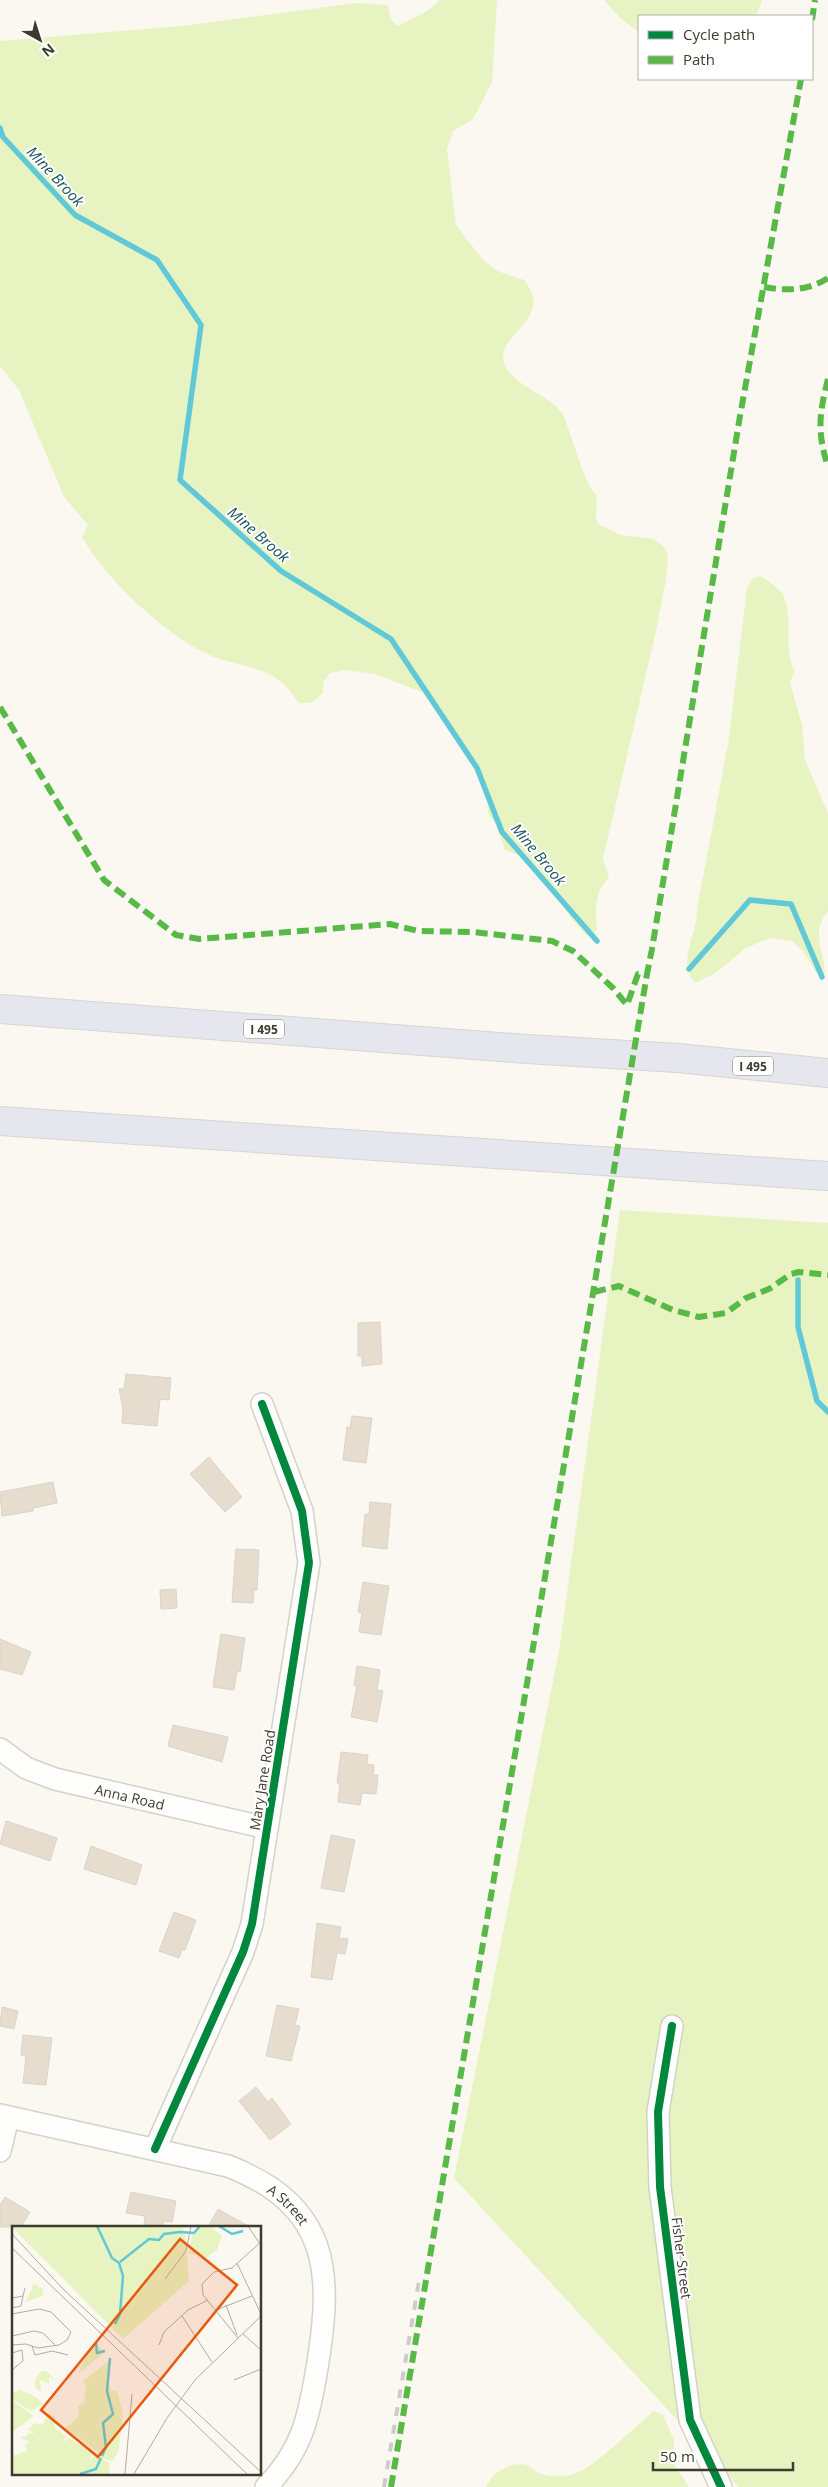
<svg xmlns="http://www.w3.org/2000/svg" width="828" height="2487" font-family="'Open Sans',sans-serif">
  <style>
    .green { fill: #e7f4c1 }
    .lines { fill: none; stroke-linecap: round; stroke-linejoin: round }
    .stream { stroke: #61c8d7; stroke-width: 5.5 }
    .building { fill: #e7ddce; stroke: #d9d4cb }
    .minor-casing { stroke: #d4d2c8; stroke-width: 24 }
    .motorway-casing { stroke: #d7d5d0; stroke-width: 30 }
    .minor { stroke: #fefefd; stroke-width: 21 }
    .motorway { stroke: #e6e6ef; stroke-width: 28 }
    .rail { stroke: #cdccc9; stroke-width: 4; stroke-dasharray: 9 9; stroke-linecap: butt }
    .quiet { stroke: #58b947; stroke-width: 6; stroke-dasharray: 12 6; stroke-linecap: butt }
    .cycleway-casing { stroke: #fff; stroke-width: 11 }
    .cycleway { stroke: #00873e; stroke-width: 8 }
    .labels { text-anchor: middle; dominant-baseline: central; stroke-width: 4; stroke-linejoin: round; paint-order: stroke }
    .shield { fill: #fff; stroke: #78756c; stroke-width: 1 }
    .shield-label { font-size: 12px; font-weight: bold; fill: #3e3a2d }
    .street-label { font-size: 14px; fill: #3e3a2d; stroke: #fff }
    .water-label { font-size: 15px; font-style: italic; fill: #1b535d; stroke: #fff }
    .inset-river { fill: none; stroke: #61c8d7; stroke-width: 2.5 }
    .inset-road { fill: none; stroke: #afaca3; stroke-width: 1 }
    .view { fill: #e8590c; fill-opacity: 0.15; stroke: #e8590c; stroke-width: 2.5 }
    .inset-edge { fill: none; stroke: #3e3a2d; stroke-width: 2.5 }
  </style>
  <rect width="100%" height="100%" fill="#faf8f1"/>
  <path class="green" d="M440 0H497L492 82 473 119 453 131 447 149 456 225 483 260 497 271 524 280C554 317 504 331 503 356 502 382 550 395 562 413 566 418 567 426 569 431 578 454 582 478 597 497L596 518 598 524 620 535 654 539 663 546 668 555 666 580 656 631 603 859 609 877C594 894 595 908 597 929L594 934 586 935 571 918 533 864 526 858 505 850 496 824 488 813 486 785 454 731 422 692 375 674 345 670 330 673 323 682V693L311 703H299C292 694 286 684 276 678 255 665 229 664 207 654 164 634 105 578 82 537L88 525 64 497 19 390 0 366V41L182 26 357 3 388 5 391 19 397 26 427 11Z
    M604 0H762L756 16H639V32L620 18Z
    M761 576C769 582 780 588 784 597 794 621 782 648 795 671L790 682 802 725 805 760 828 813V911C808 936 828 954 824 977L815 971 803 951 792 941 770 938 746 948 714 974 695 983C676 960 698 935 697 909L728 744 747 588 753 578Z
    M620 1210 828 1223V2487H739L454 2178 559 1651Z
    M654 2411 663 2415 674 2440V2464L689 2487H486C492 2473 509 2461 526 2465 531 2467 535 2471 539 2473 549 2477 563 2477 573 2474 591 2471 638 2424 654 2411Z"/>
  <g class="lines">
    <path class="stream" d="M0 128 3 137 75 215 157 260 201 325 180 480 281 571 391 639 477 768 502 832 597 941
      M689 969 750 900 791 904 822 977
      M798 1280V1327L817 1401 828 1412"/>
  </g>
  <path class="building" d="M380 1322 382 1364 362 1366V1356H358V1323Z
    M126 1374 171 1378 169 1400 160 1399 157 1426 122 1423 123 1409 119 1389H124Z
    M352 1416 372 1418 366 1463 343 1460 347 1427 350 1428Z
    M209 1457 242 1497 225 1512 190 1474Z
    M53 1482 57 1503 33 1508V1511L2 1516 0 1492Z
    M370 1502 391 1504 387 1549 362 1546 365 1514H369Z
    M236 1549 259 1550 257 1590H254L253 1603 232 1602Z
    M363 1582 389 1586 381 1635 359 1632 362 1613 358 1612Z
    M176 1589 177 1608 161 1609 160 1590Z
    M221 1634 245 1638 240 1672 237 1671 234 1690 213 1687Z
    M0 1639 31 1652 22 1675 0 1669Z
    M357 1666 380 1670 377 1690 383 1691 377 1722 351 1717 357 1686H354Z
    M173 1725 228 1737 222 1762 168 1746Z
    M341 1752 368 1755 367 1764 374 1765 373 1775H378L376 1794 362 1793 360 1805 338 1802 340 1783H337Z
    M6 1821 57 1838 50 1861 0 1844Z
    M331 1835 355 1840 344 1892 321 1888Z
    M91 1846 142 1865 136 1885 84 1869Z
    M174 1912 196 1920 185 1950H182L179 1958 159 1951Z
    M317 1923 341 1927 339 1938 348 1939 345 1954 337 1953 332 1980 311 1977Z
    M277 2005 299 2009 295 2025 300 2026 291 2061 266 2056Z
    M2 2007 18 2011 14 2029 0 2026Z
    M23 2035 52 2038 46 2085 23 2083 26 2056 21 2055Z
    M256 2087 268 2102 272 2098 291 2124 270 2140 239 2101Z
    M131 2192 176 2201 172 2222 164 2221 162 2227 144 2224 145 2216 126 2213Z
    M5 2197 30 2212 21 2227H0V2205Z
    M218 2209 250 2227H208Z"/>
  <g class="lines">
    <g class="minor-casing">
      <g id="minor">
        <path id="s1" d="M0 1749 26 1768 55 1779 267 1828"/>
        <path d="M672 2026 658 2112 660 2187 690 2420 721 2487"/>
        <path id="s2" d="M0 2115 228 2166C330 2206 333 2272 317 2368 309 2417 302 2451 266 2487"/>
        <path d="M155 2149 243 1952 252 1924 309 1563 302 1511 262 1404"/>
        <path d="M0 2151 8 2118"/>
      </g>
    </g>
    <g class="motorway-casing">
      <path id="motorway" d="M0 1009 527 1049 678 1058 828 1073
        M0 1121 828 1176"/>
    </g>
    <use href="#minor" class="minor"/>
    <use href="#motorway" class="motorway"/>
    <path class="rail" d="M384 2487 419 2281"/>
    <path class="quiet" d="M812 20 815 0
      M764 287C786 291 808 291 828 278
      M828 379C819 414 817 432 828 467
      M0 707 104 880 176 935 199 939 390 924 418 931 473 932 552 941 573 951 613 988 627 1005 638 974H647L652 949 740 416 801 79
      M594 1292 619 1286 673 1310 699 1317 726 1313 746 1298 769 1289 791 1274 799 1272 828 1275
      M391 2487 647 974"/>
    <g class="cycleway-casing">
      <path id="cycleway" d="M672 2026 658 2112 660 2187 690 2420 721 2487
        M155 2149 243 1952 252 1924 309 1563 302 1511 262 1404"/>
    </g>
    <use href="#cycleway" class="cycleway"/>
  </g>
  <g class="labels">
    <g class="shield">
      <rect x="244" y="1019.5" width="40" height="19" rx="4"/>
      <rect x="733" y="1056.5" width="40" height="19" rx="4"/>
    </g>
    <g class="shield-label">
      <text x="264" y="1029">I 495</text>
      <text x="753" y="1066">I 495</text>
    </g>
    <g class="street-label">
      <text transform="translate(262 1780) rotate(-81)">Mary Jane Road</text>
      <text stroke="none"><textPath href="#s1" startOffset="140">Anna Road</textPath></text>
      <text stroke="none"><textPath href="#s2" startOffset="306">A Street</textPath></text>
      <text transform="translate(682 2258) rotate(83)">Fisher Street</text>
    </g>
    <g class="water-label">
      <text transform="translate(56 176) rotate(47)">Mine Brook</text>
      <text transform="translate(259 534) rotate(41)">Mine Brook</text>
      <text transform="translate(539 854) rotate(50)">Mine Brook</text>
    </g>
  </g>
  <g transform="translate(12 2226)">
    <rect width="249" height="249" fill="#faf8f1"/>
    <path d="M169 0 173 5 177 55 111 113 0 1ZM196 0 210 9 205 24 191 33 185 28H176L181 7 188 0ZM22 57 31 64V70L14 76ZM83 117 93 126 66 148 76 124ZM98 134 96 159 100 165H105L111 188 106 227 100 235 89 232 97 237 98 248H0V230L15 225 13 218 18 216 8 211 15 210V207L23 208 16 203 23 197 30 199 36 187 43 190V202L53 209 52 216 57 212 75 223 80 227 78 234 83 229 88 231 90 229 60 207 51 204 67 190 66 181 72 177 74 161 71 155ZM30 145H35L44 155 37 151V158L28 154 29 167 23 161V153ZM8 164 22 170 32 178 19 185 0 173V168ZM2 176 22 190 0 206V177Z" fill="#e7f4c1"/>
    <path class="inset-river" d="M85 0 100 32 107 37 111 50 108 88 103 98M207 0 220 8 231 5M108 36 137 13 147 14 152 8 168 6 182 7 188 0M84 117 85 127 93 125M90 230 94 221 91 197 101 188 95 165 98 132M68 248 84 243 89 232"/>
    <path class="inset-road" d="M236 0 248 18M0 8 52 64 249 246M0 22 235 248M225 37 249 88M153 53 174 25 179 0M0 72 11 70 13 62M214 79 225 109M0 82 9 80 11 70M204 84 240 70M0 88 27 83 39 86 59 106 55 114 47 119 26 122 14 118 0 119M170 90 200 136M231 108 249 124M0 110 22 105 31 107 43 119M226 112 191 69 190 58 202 46 220 42 249 16M147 119 152 106 176 84 196 74M20 120 23 129 40 125 56 129M0 127 10 124 11 135 0 144M222 154 249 143M113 248 120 168M122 248 155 192 183 154 249 90"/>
    <path class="view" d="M168 13 225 59 86 231 29 184Z"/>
    <rect width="249" height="249" class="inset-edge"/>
  </g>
  <rect x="638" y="15" width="175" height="65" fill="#ffffff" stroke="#b2b0ab"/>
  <rect x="648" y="31" width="25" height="8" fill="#00873e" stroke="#b2b0ab"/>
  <text x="683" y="40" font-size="15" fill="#3e3a2d">Cycle path</text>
  <rect x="648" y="56" width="25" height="8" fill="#58b947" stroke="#b2b0ab"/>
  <text x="683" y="65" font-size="15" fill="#3e3a2d">Path</text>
  <g transform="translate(40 40) rotate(141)" stroke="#ffffff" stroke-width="4" paint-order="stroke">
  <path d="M0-4L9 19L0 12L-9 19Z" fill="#3e3a2d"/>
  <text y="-8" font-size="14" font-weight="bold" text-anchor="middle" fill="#3e3a2d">N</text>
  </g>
  <path d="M653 2462v8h140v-8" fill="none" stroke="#3e3a2d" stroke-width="2.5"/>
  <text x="660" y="2462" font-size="15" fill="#3e3a2d" stroke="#ffffff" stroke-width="4" paint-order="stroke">50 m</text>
</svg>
